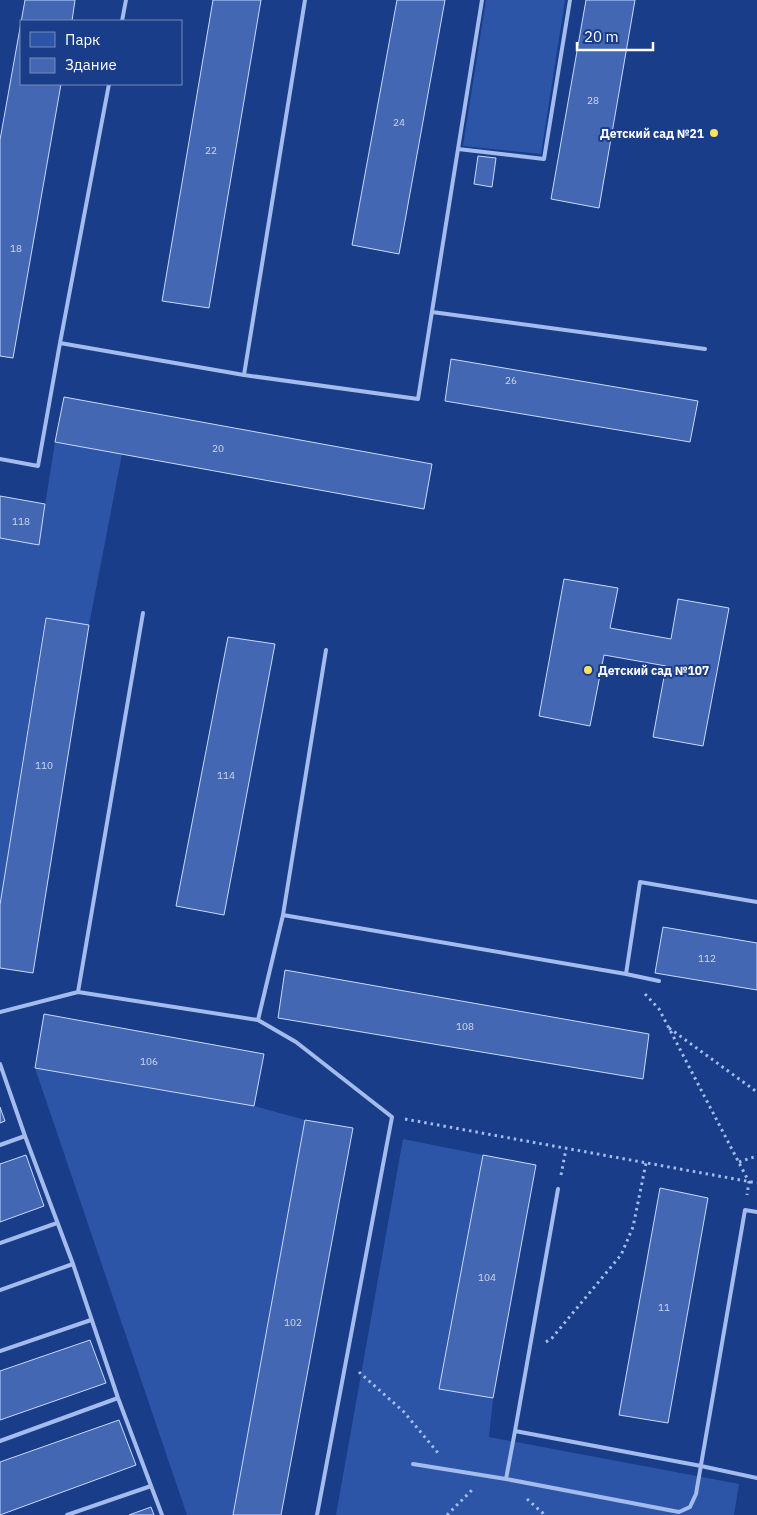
<svg xmlns="http://www.w3.org/2000/svg" width="757" height="1515" font-family="'IBM Plex Sans',sans-serif">
  <style>
    .green { fill: #2d55a7 }
    .building { fill: #4367b2; stroke: #c8d9f9 }
    .lines { fill: none; stroke-linecap: round; stroke-linejoin: round }
    .path { stroke: #a3bced; stroke-width: 3; stroke-dasharray: 2.5 4; stroke-linecap: butt }
    .lane { stroke: #a3bced; stroke-width: 4 }
    .poi-dot { fill: #ffe35f; stroke: #1a3d89; stroke-width: 2 }
    .labels { text-anchor: middle; dominant-baseline: central; stroke-width: 4; stroke-linejoin: round; paint-order: stroke }
    .number-label { font-size: 10px; fill: #d0d9ec }
    .poi-label { font-size: 12px; font-weight: bold; fill: #fff; stroke: #1a3d89; text-anchor: end }
  </style>
  <rect width="100%" height="100%" fill="#1a3d89"/>
  <path class="green" d="M486 0H565L541 154 463 146Z
    M55 442 122 454 89 625 45 618 0 905V538L39 544Z
    M35 1068 254 1106 305 1120 233 1515H187Z
    M403 1139 483 1155 439 1389 493 1398 489 1437 739 1484 734 1515H336Z"/>
  <path class="building" d="M25 0H75L72 21H21V84H61L13 358 0 356V140Z
    M213 0H261L209 308 162 301Z
    M397 0H445L399 254 352 245Z
    M586 0H635L599 208 551 199Z
    M478 156 496 158 492 187 474 184Z
    M451 359 698 401 690 442 445 401Z
    M64 397 432 464 424 509 55 442Z
    M0 496 45 504 39 545 0 538Z
    M564 579 618 588 610 628 671 639 678 599 729 608 703 746 653 737 666 666 604 655 590 726 539 716Z
    M46 618 89 625 33 973 0 968V905Z
    M228 637 275 644 224 915 176 906Z
    M663 927 757 943V990L655 973Z
    M285 970 649 1034 643 1079 278 1018Z
    M44 1014 264 1054 254 1106 35 1068Z
    M0 1107 5 1121 0 1123Z
    M305 1120 353 1128 281 1515H233Z
    M26 1155 44 1206 0 1222V1164Z
    M483 1155 536 1165 493 1398 439 1389Z
    M660 1188 708 1198 668 1423 619 1415Z
    M90 1340 106 1383 0 1420V1371Z
    M119 1420 136 1465 0 1515V1462Z
    M151 1507 154 1515H129Z"/>
  <g class="lines">
    <path class="path" d="M645 994 659 1009 749 1182 747 1195
      M669 1028 757 1092
      M405 1119 757 1183
      M739 1162 757 1156
      M561 1175 566 1149
      M546 1342 552 1338 621 1255 633 1227 646 1163
      M359 1372 404 1412 438 1453
      M527 1499 545 1515
      M447 1515 473 1489"/>
    <path class="lane" d="M122 21 126 0
      M458 149 482 0
      M432 312 705 349
      M60 343 109 84
      M244 375 305 0
      M0 459 38 466 60 343 244 375 418 399 458 149 544 159 570 0
      M283 915 326 650
      M626 974 640 882 757 902
      M78 992 143 613
      M0 1012 78 992 258 1020 283 915 626 974 659 981
      M258 1020 296 1042 392 1117 317 1515
      M0 1064 25 1136
      M0 1145 25 1136 73 1264 118 1398 162 1515
      M558 1189 515 1431 701 1466 757 1478
      M0 1243 57 1223
      M0 1290 73 1264
      M0 1351 91 1320
      M515 1431 506 1479 679 1512 690 1507 696 1494 745 1210 757 1212
      M0 1441 118 1398
      M413 1464 506 1479
      M67 1515 151 1486"/>
  </g>
  <g class="poi-dot">
    <circle cx="714" cy="133" r="5"/>
    <circle cx="588" cy="670" r="5"/>
  </g>
  <g class="labels">
    <g class="number-label">
      <text x="593" y="100">28</text>
      <text x="399" y="122">24</text>
      <text x="211" y="150">22</text>
      <text x="16" y="248">18</text>
      <text x="511" y="380">26</text>
      <text x="218" y="448">20</text>
      <text x="21" y="521">118</text>
      <text x="44" y="765">110</text>
      <text x="226" y="775">114</text>
      <text x="707" y="958">112</text>
      <text x="465" y="1026">108</text>
      <text x="149" y="1061">106</text>
      <text x="487" y="1277">104</text>
      <text x="664" y="1307">11</text>
      <text x="293" y="1322">102</text>
    </g>
    <g class="poi-label">
      <text x="704" y="133">Детский сад №21</text>
      <text x="598" y="670" text-anchor="start">Детский сад №107</text>
    </g>
  </g>
  <rect x="20" y="20" width="162" height="65" fill="#1a3d89" stroke="#768bb8"/>
  <rect x="30" y="32" width="25" height="15" fill="#2d55a7" stroke="#768bb8"/>
  <text x="65" y="45" font-size="15" fill="#ffffff">Парк</text>
  <rect x="30" y="58" width="25" height="15" fill="#4367b2" stroke="#768bb8"/>
  <text x="65" y="70" font-size="15" fill="#ffffff">Здание</text>
  <path d="M577 42v8h76v-8" fill="none" stroke="#ffffff" stroke-width="2.5"/>
  <text x="584" y="42" font-size="15" fill="#ffffff" stroke="#1a3d89" stroke-width="4" paint-order="stroke">20 m</text>
</svg>
